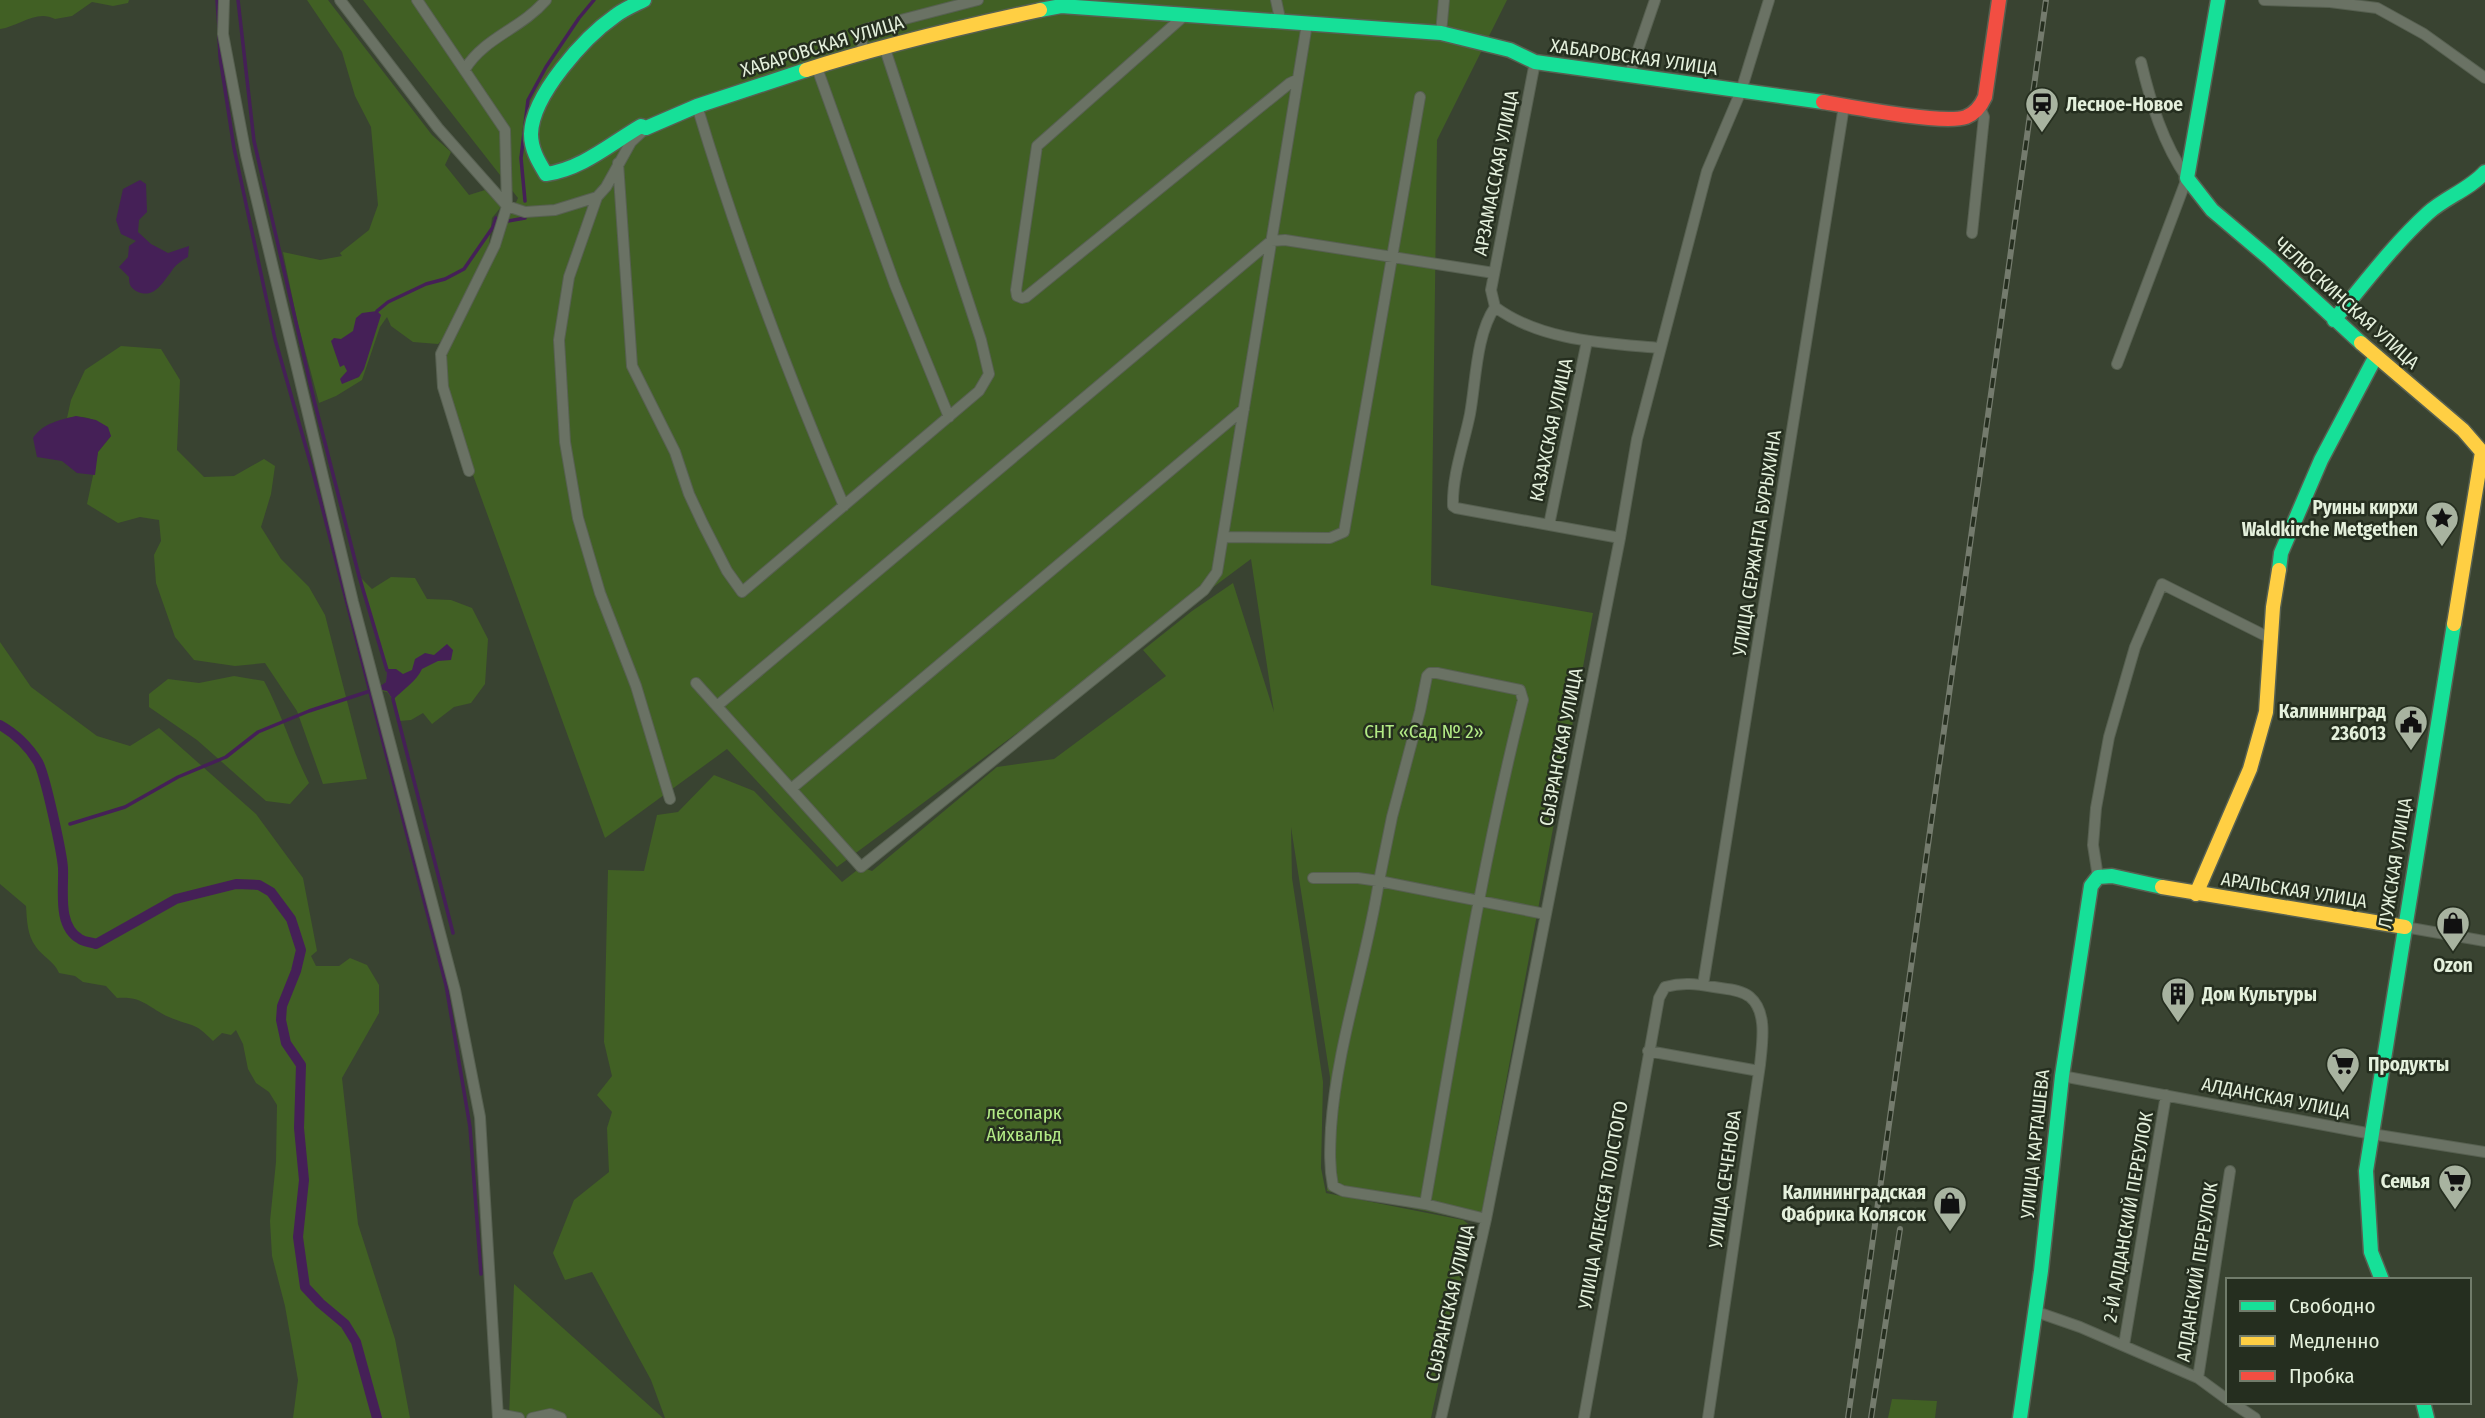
<svg xmlns="http://www.w3.org/2000/svg" width="2485" height="1418" font-family="'Fira Sans Condensed',sans-serif">
  <style>
    .green { fill: #416024 }
    .water { fill: #452057 }
    .lines { fill: none; stroke-linecap: round; stroke-linejoin: round }
    .stream { stroke: #452057; stroke-width: 3.5 }
    .canal { stroke: #452057; stroke-width: 10 }
    .street-casing { stroke: #576051; stroke-width: 12 }
    .fast-casing { stroke: #576051; stroke-width: 17 }
    .slow-casing { stroke: #576051; stroke-width: 17 }
    .jam-casing { stroke: #576051; stroke-width: 17 }
    .street { stroke: #6a7264; stroke-width: 10 }
    .fast { stroke: #16e098; stroke-width: 14 }
    .slow { stroke: #ffcf43; stroke-width: 14 }
    .jam { stroke: #f24e42; stroke-width: 14 }
    .rail-casing { stroke: #747b6d; stroke-width: 6 }
    .rail { stroke: #252e1f; stroke-width: 3.5; stroke-dasharray: 10; stroke-linecap: butt }
    .labels { text-anchor: middle; dominant-baseline: central; stroke-width: 5; stroke-linejoin: round; paint-order: stroke }
    .street-label { font-size: 19px; fill: #e4f0dc; stroke: #252e1f }
    .poi-label { font-size: 19px; font-weight: bold; fill: #e4f0dc; stroke: #252e1f; text-anchor: end }
    .park-label { font-size: 19px; fill: #b3eb86; stroke: #252e1f }
  </style>
  <rect width="100%" height="100%" fill="#394331"/>
  <path class="green" d="M0 0H129L128 3 113 6 92 2 72 16 55 19C37 9 19 26 0 29Z
    M307 0H328L432 135 451 152 445 165 469 195 485 190 501 207 492 218 489 244 444 338 438 344 413 342 391 326 387 317 380 327 362 380 336 396 319 403 297 320 283 252 320 260 342 256 340 253 369 230 378 205 371 127 355 96 342 52Z
    M363 0H1507L1437 140 1431 585 1593 613 1480 1222 1327 1191 1330 1077 1291 827 1292 878 1323 1082 1321 1168 1326 1193 1463 1220 1472 1227 1431 1418H665L651 1380 592 1272 565 1280 553 1253 574 1200 609 1172 607 1128 612 1112 597 1095 612 1076 604 1042 608 870 644 871 657 815 678 812 714 775 754 791 842 882 861 867 872 871 997 767 1054 759 1166 676 1143 650 1192 611 1233 583 1274 712 1251 559 837 867 727 749 605 838 437 376 518 198Z
    M121 346 161 349 180 380 177 450 204 477 234 476 264 459 275 466 271 494 261 527 281 559 309 587 325 615 367 779 323 784 297 711 265 663 235 666 194 660 175 637 156 583 154 555 161 541 159 520 140 517 118 523 87 504 98 452 111 436C99 420 88 414 67 418L71 400 85 370Z
    M359 576 372 589 391 577 415 578 427 599 451 600 472 608 488 639 485 684 471 703 454 707 432 724 423 713 411 720 399 721 393 700 387 692 376 690 386 682 387 670Z
    M0 642 31 687 97 736 130 746 159 728 256 814 303 878 317 951 311 956 316 966H339L350 958 367 965 379 985V1013L342 1078 358 1224 395 1339 410 1418H293L298 1380 285 1306 272 1256 270 1221 276 1162 277 1105 269 1092 256 1083 248 1069 243 1044 236 1030 231 1035 222 1033 213 1041C194 1021 192 1027 169 1017 148 1008 144 996 117 998L106 986 83 982 75 976 59 973C54 961 43 957 36 947 27 935 27 920 26 906L0 884Z
    M234 676 264 681C282 714 292 750 309 783L290 804 266 801 197 740 149 707V694L168 679 199 683Z
    M514 1284 663 1418H509Z
    M1892 1399 1937 1401 1935 1418H1888Z"/>
  <path class="water" d="M140 180 146 184 147 212 139 220 138 232 151 244 168 253 189 246 188 257C181 261 175 265 171 272 162 283 154 300 136 291 130 287 129 284 129 277L119 267 128 257 129 246 136 241 121 234 116 220 123 189Z
    M377 311 381 315 364 369 359 377 342 384 340 379 347 371 344 365 340 367 331 341 334 338 341 339 353 331 356 318 362 313Z
    M76 416 96 420 108 427 111 436 98 452 95 475 77 473 62 461 37 457 33 438C43 423 60 420 76 416Z
    M447 644 453 650 451 660 438 661 422 669C417 681 402 690 393 700L387 691 376 689 386 682 387 669H396L403 674 412 670 415 659 425 653 434 655Z"/>
  <g class="lines">
    <path class="stream" d="M217 0 219 28
      M238 0 254 141 314 400 359 576 387 670
      M219 36 220 57 234 148 275 339 313 472 446 985 470 1127 481 1274
      M525 201 521 158 528 100 546 67 579 18 594 0
      M508 221 525 218
      M377 311 388 302 426 284 445 279 464 269 493 227 496 218
      M393 699 453 933
      M70 824 125 807 178 777 226 757 258 732 309 711 370 691"/>
    <path class="canal" d="M0 725C16 734 29 747 38 762 45 774 62 853 63 868 64 890 57 926 80 939 84 942 91 942 96 944L176 899 236 884 259 885 271 892 291 919 301 950 296 971 282 1006 281 1020 286 1043 301 1065 299 1128 304 1180 298 1237 305 1287 320 1303 345 1324 356 1342 377 1418"/>
    <g class="street-casing">
      <path id="street" d="M224 0 223 34 246 155 353 602 455 990 480 1117 498 1418
        M340 0 438 128 507 206 525 212 555 210 597 197 606 187 631 142 646 128
        M417 0 505 130 507 206 495 245 441 354 443 387 469 471
        M1276 0 1281 23
        M2264 0 2330 2 2377 8 2424 34 2485 78
        M1184 16 1037 146 1016 290 1017 296 1022 298 1026 297 1290 83 1298 79
        M1441 33 1444 0
        M864 51C861 42 860 36 866 29L978 0
        M1535 62 1491 290 1495 307C1541 341 1604 343 1659 348
        M817 68 895 285 949 417
        M465 69C485 37 521 29 546 0
        M1629 76 1655 0
        M697 106C738 242 788 375 844 506
        M618 163 632 366 675 452 689 494 703 524 727 571 742 592 979 391 989 374 981 340 884 46
        M597 197 569 277 559 340 565 442 578 518 600 593 636 686 670 799
        M1972 233 1984 117 1980 108
        M1495 307C1476 335 1476 381 1470 414 1464 444 1452 475 1453 506L1456 508 1620 538
        M2117 364 2187 178C2163 143 2151 104 2141 62
        M1549 525 1587 341
        M1223 537 1330 538 1344 532 1420 97
        M696 683 861 867 1204 590 1217 572 1307 24
        M717 706 1271 241 1285 240 1494 273
        M791 789 1244 409
        M2098 877 2093 845 2096 808 2109 737 2135 647 2162 584 2270 638
        M1313 878H1358L1379 881 1392 817 1420 711 1427 676 1430 673H1437L1520 690 1523 700C1481 866 1455 1035 1425 1204
        M2405 927 2485 941
        M1703 985 1844 106
        M1648 1051 1759 1071
        M2062 1076 2372 1134 2485 1152
        M1486 1219 1425 1204 1343 1191 1333 1186C1329 1166 1330 1148 1331 1128 1337 1044 1366 964 1379 881L1545 914
        M2034 1311 2080 1327 2198 1378 2228 1400
        M2124 1345 2166 1095
        M2198 1378 2230 1171
        M2231 1402 2255 1418
        M498 1414 519 1418
        M532 1418 550 1414 561 1418
        M1441 1418 1486 1219 1620 538 1637 439 1707 171 1741 91 1769 0
        M1584 1418 1659 998 1665 987C1683 982 1696 984 1714 987 1725 989 1741 989 1750 997 1768 1012 1762 1044 1760 1065L1708 1418"/>
    </g>
    <g class="fast-casing">
      <path id="fast" d="M644 0C634 5 624 9 615 16 585 37 532 95 531 134 531 149 538 161 546 174 582 169 610 144 641 126L646 128 697 106 806 70
        M2218 0 2187 178 2212 210 2270 259 2361 343
        M1040 10 1061 6 1441 33 1510 50 1535 62 1823 102
        M2334 320C2364 284 2393 245 2428 213 2446 197 2470 189 2485 172
        M2279 570 2281 553 2321 460 2376 356
        M2382 1280 2371 1252 2366 1171 2454 624
        M2423 1402 2427 1418
        M2020 1418 2041 1271 2062 1076 2091 886 2098 877 2112 876 2162 887"/>
    </g>
    <g class="slow-casing">
      <path id="slow" d="M806 70C883 45 961 27 1040 10
        M2361 343 2463 430 2482 452 2454 624
        M2162 887 2405 927
        M2196 894 2250 769 2266 712 2273 607 2279 570"/>
    </g>
    <g class="jam-casing">
      <path id="jam" d="M1823 102C1851 107 1944 125 1966 117 1976 113 1981 106 1985 97L1999 0"/>
    </g>
    <use href="#street" class="street"/>
    <use href="#fast" class="fast"/>
    <use href="#slow" class="slow"/>
    <use href="#jam" class="jam"/>
    <g class="rail-casing">
      <path id="rail" d="M1848 1418 2046 0
        M1871 1418 1900 1229"/>
    </g>
    <use href="#rail" class="rail"/>
  </g>
  <defs>
    <g id="station-pin" transform="scale(1.75)"><path d="M0 17L-7.5 6A9.5 9.5 0 1 1 7.5 6Z" fill="#a8b3a0" stroke="#252e1f"/><path d="M-3-6H3Q5-6 5-4V2Q5 4 3 4L4.5 6H3L1.5 4h-3L-3 6H-4.5L-3 4Q-5 4-5 2V-4Q-5-6-3-6ZM-3.5-4v3h7v-3ZM-3.5 1v1.5H-2V1ZM2 1v1.5H3.5V1Z" fill="#111"/></g>
    <g id="sight-pin" transform="scale(1.75)"><path d="M0 17L-7.5 6A9.5 9.5 0 1 1 7.5 6Z" fill="#a8b3a0" stroke="#252e1f"/><path d="M0-6L1.8-2.2L6-1.7L2.9 1.2L3.7 5.4L0 3.3L-3.7 5.4L-2.9 1.2L-6-1.7L-1.8-2.2Z" fill="#111"/></g>
    <g id="civic-pin" transform="scale(1.75)"><path d="M0 17L-7.5 6A9.5 9.5 0 1 1 7.5 6Z" fill="#a8b3a0" stroke="#252e1f"/><path d="M-.6-6.5H3V-4.5H.6V-3L4-1V1h2V6H-6V1h2V-1L-.6-3ZM-1.2 2.5V6h2.4V2.5Z" fill="#111"/></g>
    <g id="shop-pin" transform="scale(1.75)"><path d="M0 17L-7.5 6A9.5 9.5 0 1 1 7.5 6Z" fill="#a8b3a0" stroke="#252e1f"/><path d="M-5-2.5h2.3a2.7 3.5 0 0 1 5.4 0H5L5.5 6h-11ZM-1.5-2.5h3a1.5 2.3 0 0 0-3 0Z" fill="#111"/></g>
    <g id="building-pin" transform="scale(1.75)"><path d="M0 17L-7.5 6A9.5 9.5 0 1 1 7.5 6Z" fill="#a8b3a0" stroke="#252e1f"/><path d="M-4-6H4V6H1V3H-1V6H-4ZM-2.5-4.3h1.7v1.8h-1.7ZM.8-4.3h1.7v1.8H.8ZM-2.5-1h1.7V.8h-1.7ZM.8-1h1.7V.8H.8Z" fill="#111"/></g>
    <g id="supermarket-pin" transform="scale(1.75)"><path d="M0 17L-7.5 6A9.5 9.5 0 1 1 7.5 6Z" fill="#a8b3a0" stroke="#252e1f"/><path d="M-6-5.5h2.5l.6 2H6L4.5 2H-2.5L-4.4-4H-6ZM-1.5 3.2a1.3 1.3 0 1 0 .1 0ZM3 3.2a1.3 1.3 0 1 0 .1 0Z" fill="#111"/></g>
  </defs>
  <g fill-rule="evenodd">
    <use href="#station-pin" x="2042" y="104"/>
    <use href="#sight-pin" x="2442" y="518"/>
    <use href="#civic-pin" x="2411" y="722"/>
    <use href="#shop-pin" x="2453" y="923"/>
    <use href="#building-pin" x="2178" y="994"/>
    <use href="#supermarket-pin" x="2343" y="1064"/>
    <use href="#supermarket-pin" x="2455" y="1181"/>
    <use href="#shop-pin" x="1950" y="1203"/>
  </g>
  <g class="labels">
    <g class="street-label">
      <text transform="translate(822 46) rotate(-17)">ХАБАРОВСКАЯ УЛИЦА</text>
      <text transform="translate(1634 57) rotate(8)">ХАБАРОВСКАЯ УЛИЦА</text>
      <text transform="translate(1496 173) rotate(-79)">АРЗАМАССКАЯ УЛИЦА</text>
      <text transform="translate(2347 303) rotate(42)">ЧЕЛЮСКИНСКАЯ УЛИЦА</text>
      <text transform="translate(1551 430) rotate(-78)">КАЗАХСКАЯ УЛИЦА</text>
      <text transform="translate(1757 543) rotate(-81)">УЛИЦА СЕРЖАНТА БУРЫХИНА</text>
      <text transform="translate(1561 747) rotate(-79)">СЫЗРАНСКАЯ УЛИЦА</text>
      <text transform="translate(2395 863) rotate(-81)">ЛУЖСКАЯ УЛИЦА</text>
      <text transform="translate(2294 890) rotate(9)">АРАЛЬСКАЯ УЛИЦА</text>
      <text transform="translate(2276 1098) rotate(11)">АЛДАНСКАЯ УЛИЦА</text>
      <text transform="translate(2035 1144) rotate(-84)">УЛИЦА КАРТАШЕВА</text>
      <text transform="translate(1725 1179) rotate(-82)">УЛИЦА СЕЧЕНОВА</text>
      <text transform="translate(1603 1205) rotate(-80)">УЛИЦА АЛЕКСЕЯ ТОЛСТОГО</text>
      <text transform="translate(2128 1217) rotate(-80)">2-Й АЛДАНСКИЙ ПЕРЕУЛОК</text>
      <text transform="translate(2197 1272) rotate(-81)">АЛДАНСКИЙ ПЕРЕУЛОК</text>
      <text transform="translate(1450 1303) rotate(-77)">СЫЗРАНСКАЯ УЛИЦА</text>
    </g>
    <g class="poi-label">
      <text x="2066" y="104" text-anchor="start">Лесное-Новое</text>
      <text x="2418" y="507">Руины кирхи<tspan x="2418" dy="22">Waldkirche Metgethen</tspan></text>
      <text x="2386" y="711">Калининград<tspan x="2386" dy="22">236013</tspan></text>
      <text x="2453" y="965" text-anchor="middle">Ozon</text>
      <text x="2202" y="994" text-anchor="start">Дом Культуры</text>
      <text x="2368" y="1064" text-anchor="start">Продукты</text>
      <text x="2430" y="1181">Семья</text>
      <text x="1926" y="1192">Калининградская<tspan x="1926" dy="22">Фабрика Колясок</tspan></text>
    </g>
    <g class="park-label">
      <text x="1424" y="731">СНТ «Сад № 2»</text>
      <text x="1024" y="1112">лесопарк<tspan x="1024" dy="22">Айхвальд</tspan></text>
    </g>
  </g>
  <rect x="2226" y="1278" width="245" height="126" fill="#252e1f" stroke="#717c6b" stroke-width="2"/>
  <rect x="2240" y="1301" width="35" height="10" fill="#16e098" stroke="#717c6b" stroke-width="2"/>
  <text x="2289" y="1313" font-size="21" fill="#e4f0dc">Свободно</text>
  <rect x="2240" y="1336" width="35" height="10" fill="#ffcf43" stroke="#717c6b" stroke-width="2"/>
  <text x="2289" y="1348" font-size="21" fill="#e4f0dc">Медленно</text>
  <rect x="2240" y="1371" width="35" height="10" fill="#f24e42" stroke="#717c6b" stroke-width="2"/>
  <text x="2289" y="1383" font-size="21" fill="#e4f0dc">Пробка</text>
</svg>
